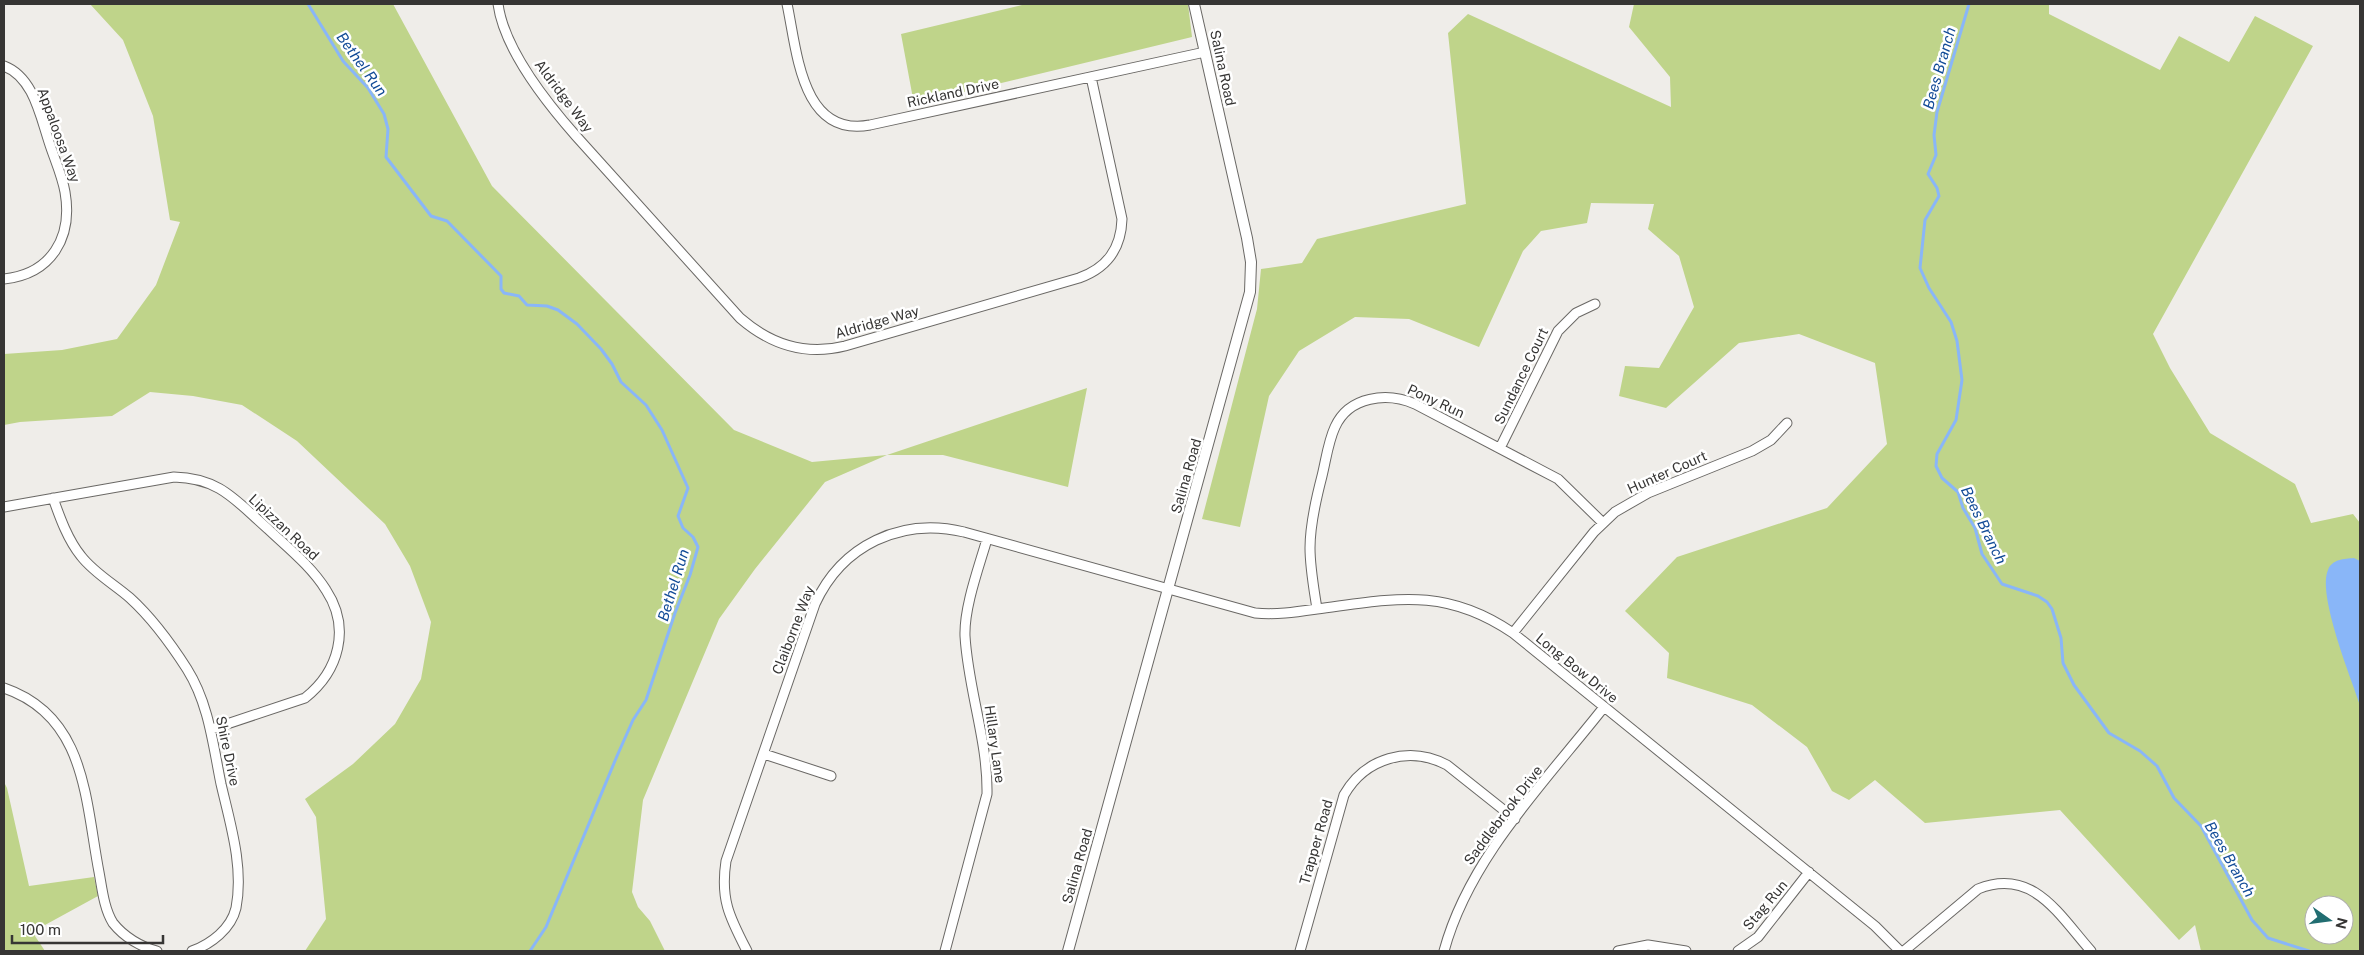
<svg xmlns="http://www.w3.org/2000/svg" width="2364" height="955" font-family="'Public Sans',sans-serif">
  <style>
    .green { fill: #bfd48a; fill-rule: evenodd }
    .water { fill: #89b6f8 }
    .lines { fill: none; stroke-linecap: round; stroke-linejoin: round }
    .stream { stroke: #89b6f8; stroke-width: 3 }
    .minor-casing { stroke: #6a6865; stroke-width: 11 }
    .tertiary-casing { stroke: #6a6865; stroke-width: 12 }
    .minor { stroke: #fff; stroke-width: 9 }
    .tertiary { stroke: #fff; stroke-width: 10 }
    .labels { text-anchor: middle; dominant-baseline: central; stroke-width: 5; stroke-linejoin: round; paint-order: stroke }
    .street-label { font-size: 14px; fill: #363534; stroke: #fff }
    .water-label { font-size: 15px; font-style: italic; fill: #124b97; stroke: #fff }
  </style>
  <rect width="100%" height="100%" fill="#efede9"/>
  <path class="green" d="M90 4H393L492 186 734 430 812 462 887 455 1087 388 1068 487 943 455H887L825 482 755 569 719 619 643 800 632 892 638 907 650 921 665 951H305L326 919 316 817 305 799 353 764 395 724 421 679 431 622 410 566 385 524 297 441 242 405 193 396 150 392 112 416 20 422 4 425V354L62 350 117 339 156 285 180 222 170 220 153 116 123 40Z
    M1026 4H1188L1192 37 914 104 901 34Z
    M1634 4H2049V14L2160 70 2179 36 2229 62 2255 16 2313 46 2153 334 2170 368 2210 433 2295 484 2311 523 2353 514 2360 523V951H2201L2195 925 2179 940 2060 810 1925 823 1875 780 1849 800 1832 791 1807 747 1752 705 1667 678 1669 653 1625 611 1677 557 1827 508 1887 444 1875 363 1799 334 1739 343 1666 408 1619 396 1625 366 1659 368 1694 307 1679 256 1648 229 1654 204 1591 203 1587 223 1541 231 1523 251 1479 347 1409 319 1355 317 1299 351 1269 396 1240 527 1202 519 1257 309 1261 269 1302 263 1317 239 1466 204 1448 33 1468 14 1671 107 1670 77 1629 27ZM2314 905H2344V935H2314Z
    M4 782 7 788 29 886 94 877 98 896 45 925 34 927 35 936 45 951H4Z"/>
  <path class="water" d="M2354 558 2360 561V705C2351 678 2317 594 2328 570 2332 559 2344 559 2354 558Z"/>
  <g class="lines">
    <path class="stream" d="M308 4 343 61 368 88 384 114 388 129 386 157 431 216 447 221 501 276V289L504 293 519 296 527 305 547 306 558 310 577 324 601 349 612 364 621 382 646 405 662 430 688 488 678 516 683 528 693 537 698 547 690 575 675 613 646 700 633 720 617 756 546 927 530 951
      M1969 4 1937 112 1934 135 1936 155 1928 174 1937 188 1939 196 1925 220 1920 268 1929 288 1951 322 1957 341 1962 380 1956 420 1937 454 1936 466 1942 478 1958 492 1963 508 1975 528 1982 554 2002 584 2038 596 2047 602 2052 609 2061 638 2063 663 2074 685 2109 733 2140 751 2157 766 2174 798 2201 826 2252 920 2268 938 2309 951"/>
    <g class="minor-casing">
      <path id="minor" d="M498 4C504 49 546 102 576 136L740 318C770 344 805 356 845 346L1079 278C1107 268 1121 249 1122 219L1091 77
        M787 4C797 50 801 138 870 125L1205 52
        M4 66C33 77 40 115 49 142 54 158 62 175 65 192 73 238 51 274 4 279
        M1500 448 1558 331 1576 313 1595 304
        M53 498C60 518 68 540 81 556 94 573 114 584 130 598 152 618 171 644 187 669 209 704 213 745 221 784 230 823 244 867 236 908 231 929 211 944 192 951
        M4 507 174 477C220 478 236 501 268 529 288 548 311 566 326 590 351 628 339 671 305 698L212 729
        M1317 609C1314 589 1310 568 1310 548 1310 524 1316 499 1322 476 1326 460 1328 442 1335 427 1349 396 1387 392 1415 404L1558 479 1603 523
        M1513 633 1594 532 1615 512 1648 493 1752 451 1771 440 1787 423
        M4 688C86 716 85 799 99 872 102 888 104 909 113 923 124 937 141 947 157 951
        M764 754 831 776
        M747 951C730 918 720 900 726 861L815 604C842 545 901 517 964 532L1255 613C1276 615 1296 612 1317 609 1394 599 1444 586 1513 633L1875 926 1900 951
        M945 951 987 794C988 741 968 689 965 636 964 607 979 567 987 539
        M1300 951 1344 795C1365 758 1409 745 1447 765L1515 819
        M1444 951C1469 858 1545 782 1604 707
        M1618 951 1648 945 1686 951
        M1738 951 1758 937 1809 872
        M1904 951 1978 889C2033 867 2059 915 2091 951"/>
    </g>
    <g class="tertiary-casing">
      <path id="tertiary" d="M1068 951 1250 292 1251 262 1247 238 1194 4"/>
    </g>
    <use href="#minor" class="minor"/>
    <use href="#tertiary" class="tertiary"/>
  </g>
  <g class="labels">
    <g class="street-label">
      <text transform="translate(1223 68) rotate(78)">Salina Road</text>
      <text transform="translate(953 93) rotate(-12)">Rickland Drive</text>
      <text transform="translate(564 96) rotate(53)">Aldridge Way</text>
      <text transform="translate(59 135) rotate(70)">Appaloosa Way</text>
      <text transform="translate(877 322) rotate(-16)">Aldridge Way</text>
      <text transform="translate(1521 376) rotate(-64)">Sundance Court</text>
      <text transform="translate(1436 401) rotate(25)">Pony Run</text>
      <text transform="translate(1667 472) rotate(-24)">Hunter Court</text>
      <text transform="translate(1186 476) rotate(-74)">Salina Road</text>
      <text transform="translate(284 527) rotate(43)">Lipizzan Road</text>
      <text transform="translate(793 630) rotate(-69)">Claiborne Way</text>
      <text transform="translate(1577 668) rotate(39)">Long Bow Drive</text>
      <text transform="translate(995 744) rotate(82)">Hillary Lane</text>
      <text transform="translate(228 751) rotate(78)">Shire Drive</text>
      <text transform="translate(1503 815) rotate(-53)">Saddlebrook Drive</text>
      <text transform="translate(1316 842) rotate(-74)">Trapper Road</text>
      <text transform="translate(1077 866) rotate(-74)">Salina Road</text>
      <text transform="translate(1765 905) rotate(-50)">Stag Run</text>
    </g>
    <g class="water-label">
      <text transform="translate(362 64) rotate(54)">Bethel Run</text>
      <text transform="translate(1939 68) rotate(-74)">Bees Branch</text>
      <text transform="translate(1984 525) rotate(64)">Bees Branch</text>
      <text transform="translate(673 585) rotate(-73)">Bethel Run</text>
      <text transform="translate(2230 859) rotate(60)">Bees Branch</text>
    </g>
  </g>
  <rect width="2364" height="955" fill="none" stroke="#363534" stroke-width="10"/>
  <g transform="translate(2329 920) rotate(104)"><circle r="24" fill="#ffffff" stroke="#afaeae"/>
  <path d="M0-4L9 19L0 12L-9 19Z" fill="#216d71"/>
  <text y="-8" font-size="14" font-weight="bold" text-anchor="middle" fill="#363534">N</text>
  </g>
  <path d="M12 935v8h151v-8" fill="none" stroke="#363534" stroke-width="2.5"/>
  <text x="20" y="935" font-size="15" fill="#363534" stroke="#ffffff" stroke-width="4" paint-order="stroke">100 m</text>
</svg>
